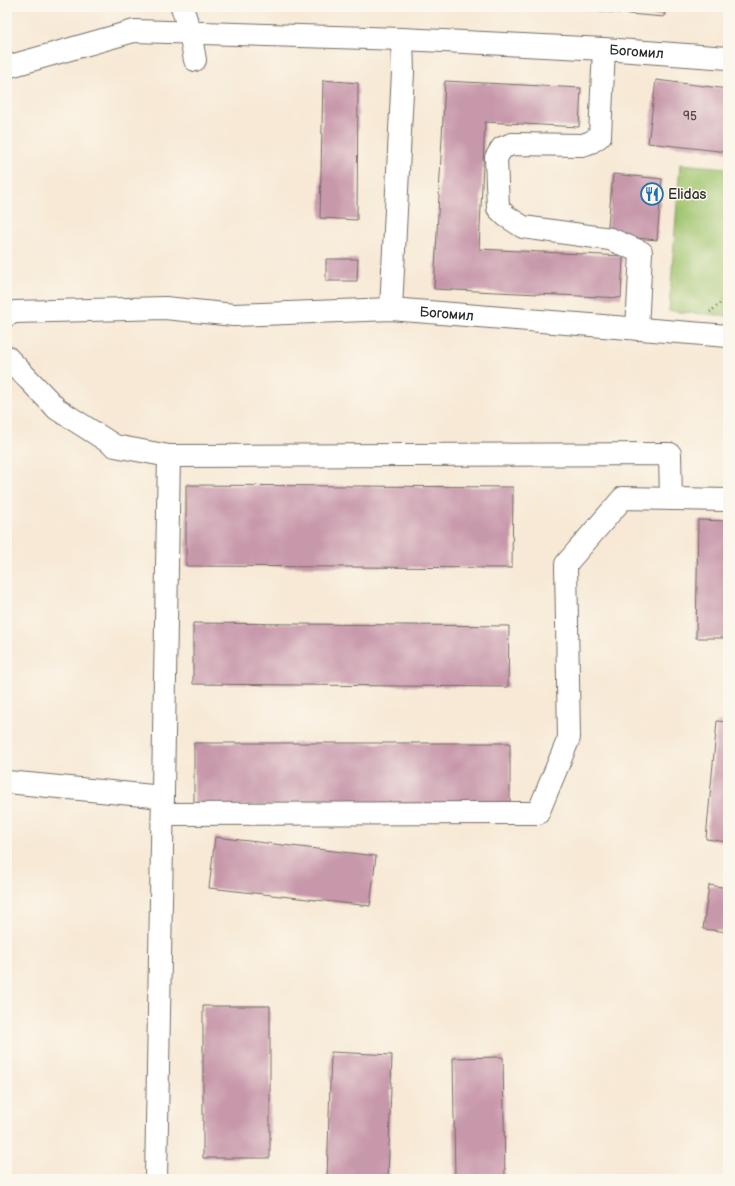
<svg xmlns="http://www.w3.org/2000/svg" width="735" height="1186" font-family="'Balsamiq Sans',sans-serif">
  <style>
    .green { fill: #a0c46e; stroke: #66784c }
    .building { fill: #c797aa }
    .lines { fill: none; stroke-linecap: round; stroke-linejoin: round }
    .minor-casing { stroke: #726e66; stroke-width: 24 }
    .path { stroke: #726e66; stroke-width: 2.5; stroke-dasharray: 1 3; stroke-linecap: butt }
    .minor { stroke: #fff; stroke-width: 22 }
    .labels { text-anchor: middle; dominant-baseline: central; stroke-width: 3; stroke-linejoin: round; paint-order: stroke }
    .number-label { font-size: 12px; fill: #52464b }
    .street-label { font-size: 14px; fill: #2b2b2b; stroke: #fbf7ec }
    .poi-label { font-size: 14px; fill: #2b2b2b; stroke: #fbf7ec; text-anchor: start }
  </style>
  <rect width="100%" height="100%" fill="#fbf7ec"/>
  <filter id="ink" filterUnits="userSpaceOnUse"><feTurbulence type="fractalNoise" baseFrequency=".025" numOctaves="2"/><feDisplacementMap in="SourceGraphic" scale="8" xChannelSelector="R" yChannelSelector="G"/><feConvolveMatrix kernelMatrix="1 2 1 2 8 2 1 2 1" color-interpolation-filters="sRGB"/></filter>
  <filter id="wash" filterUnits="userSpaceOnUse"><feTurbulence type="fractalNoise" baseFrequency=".012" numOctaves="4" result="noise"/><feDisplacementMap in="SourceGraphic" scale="16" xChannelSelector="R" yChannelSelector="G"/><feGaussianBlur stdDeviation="0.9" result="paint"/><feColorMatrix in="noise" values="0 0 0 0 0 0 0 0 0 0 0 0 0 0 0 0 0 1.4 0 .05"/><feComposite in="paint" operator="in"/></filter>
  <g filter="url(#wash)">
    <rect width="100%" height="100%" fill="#f7e9d5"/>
    <path class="green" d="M680 164 728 168V316L669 311Z"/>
    <g id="blocks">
      <path class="building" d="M560 7H665L664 17 560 8Z
        M323 80 358 83 357 220 320 218Z
        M656 80 728 89V152L648 143Z
        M445 81 581 88 579 127 485 122 479 249 623 256 621 298 434 289Z
        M613 174 662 179 657 240 607 235Z
        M326 259H358L357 281H326Z
        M186 485 513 487 512 568 186 566Z
        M698 520 728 521V638H696Z
        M193 623 509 626 508 687 193 684Z
        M717 721 728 722V842L706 839Z
        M194 743H510V805L194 806Z
        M215 837 376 856 370 906 209 888Z
        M709 885 728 888V932L703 929Z
        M203 1006H270V1158H203Z
        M331 1052 392 1055 388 1179H327Z
        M503 1057 505 1179H455L453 1058Z"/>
    </g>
  </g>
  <g filter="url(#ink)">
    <use href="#blocks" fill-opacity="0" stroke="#726e66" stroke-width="1"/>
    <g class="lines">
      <g class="minor-casing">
        <g id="minor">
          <path d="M182 7 190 32 195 60"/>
          <path d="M604 49 600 136 591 142 583 145 512 144 502 148 496 158 498 208 506 216 523 227 610 239 641 252 637 329"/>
          <path id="s1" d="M7 67 134 31 402 39 604 49 728 58"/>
          <path d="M391 309 403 72 402 39"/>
          <path id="s2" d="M7 315 15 312 165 308 234 315 391 309 728 336"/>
          <path d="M7 357 57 409 115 446 169 456 670 454 671 499"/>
          <path d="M7 782 163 797"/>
          <path d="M163 814 538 813 569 738 566 564 623 498 728 500"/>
          <path d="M156 1179 169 456"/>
        </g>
      </g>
      <path class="path" d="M710 312 728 297"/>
      <use href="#minor" class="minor"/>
    </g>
  </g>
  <defs>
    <g id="restaurant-ring" transform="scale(1.15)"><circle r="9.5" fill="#fbf7ec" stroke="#1f6fb2" stroke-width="1.5"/><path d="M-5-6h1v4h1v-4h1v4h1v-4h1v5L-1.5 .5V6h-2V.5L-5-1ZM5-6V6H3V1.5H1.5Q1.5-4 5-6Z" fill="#1f6fb2"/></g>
  </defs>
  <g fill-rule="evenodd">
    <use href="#restaurant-ring" x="652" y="194"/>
  </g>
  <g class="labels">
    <g class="number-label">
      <text x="690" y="116">95</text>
    </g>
    <g class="street-label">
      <text stroke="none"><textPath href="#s1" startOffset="635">Богомил</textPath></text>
      <text stroke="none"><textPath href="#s2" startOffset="441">Богомил</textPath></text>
    </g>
    <g class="poi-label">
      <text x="668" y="194">Elidas</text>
    </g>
  </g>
  <rect width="735" height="1186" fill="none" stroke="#fbf7ec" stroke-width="24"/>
</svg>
